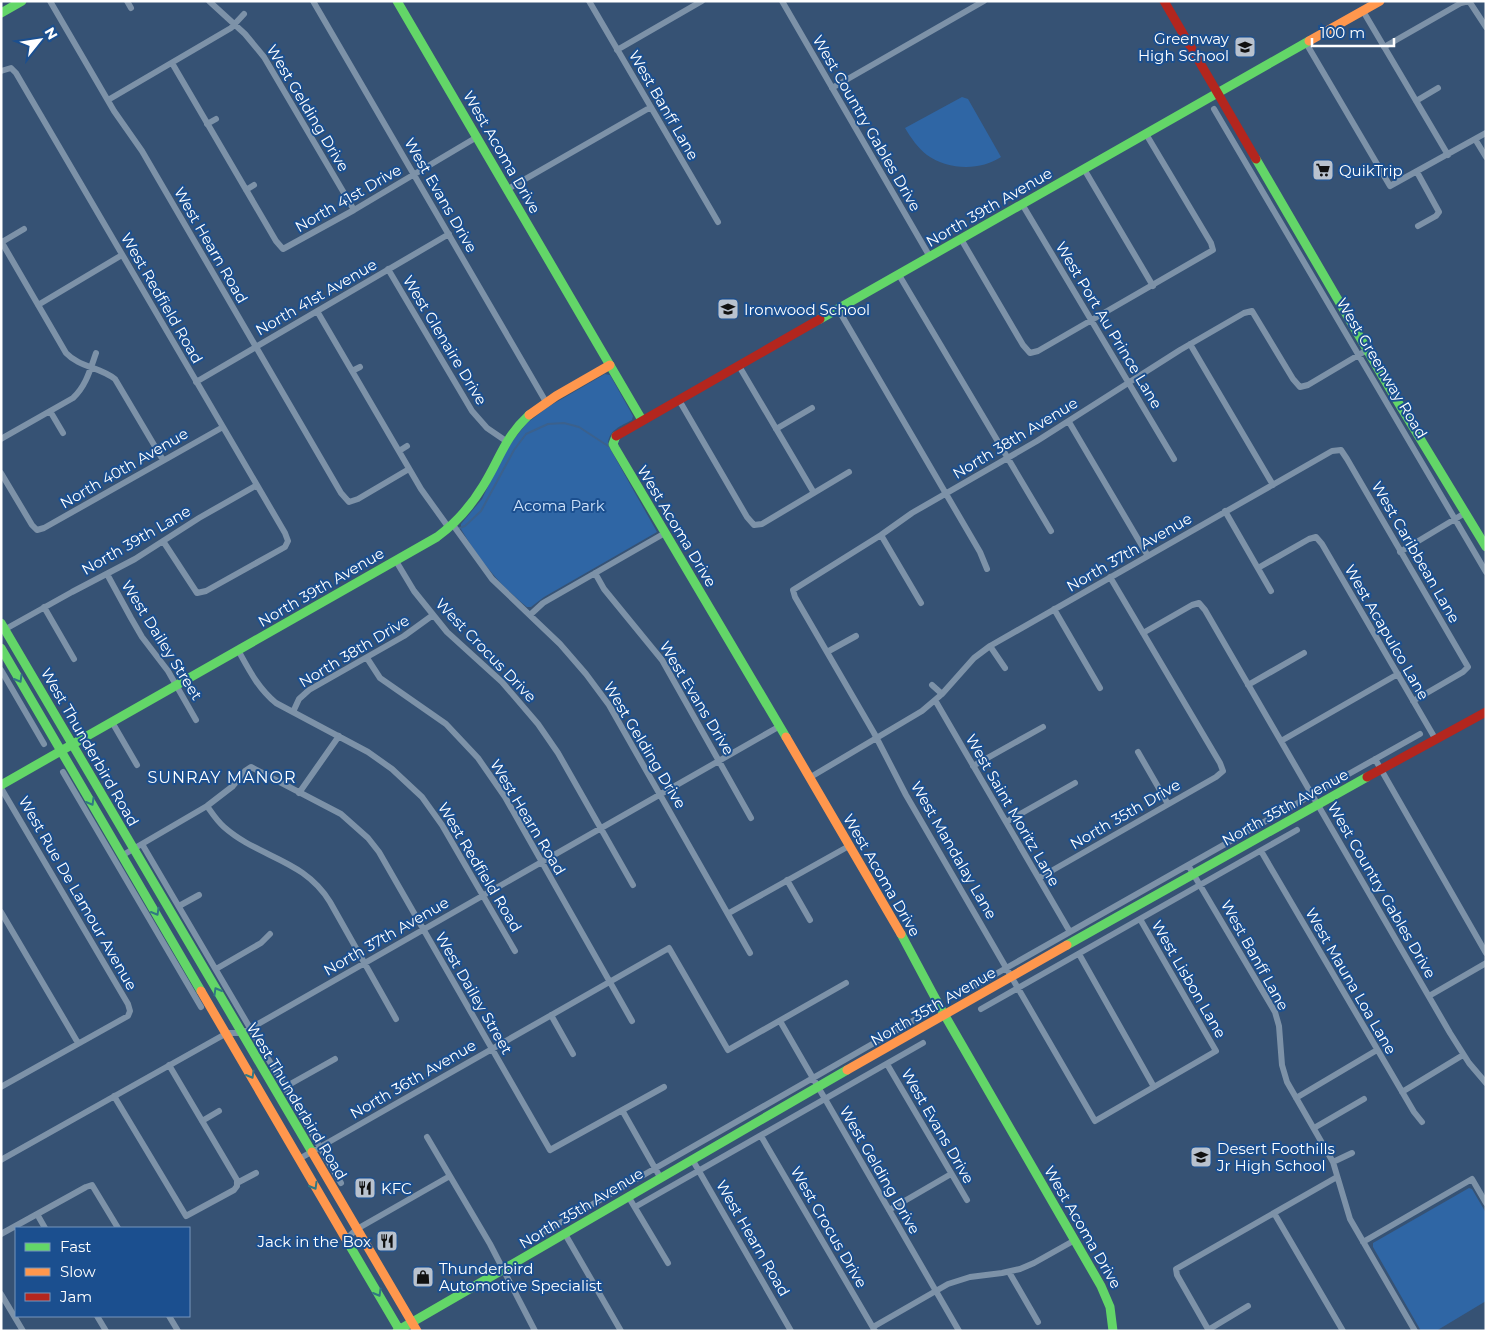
<svg xmlns="http://www.w3.org/2000/svg" width="1487" height="1332" font-family="Montserrat,sans-serif">
  <style>
    .park { fill: #2f66a5 }
    .lines { fill: none; stroke-linecap: round; stroke-linejoin: round }
    .stream { stroke: #3b618d; stroke-width: 2 }
    .street { stroke: #7d92a8; stroke-width: 6 }
    .fast { stroke: #63d668; stroke-width: 9 }
    .slow { stroke: #ff974d; stroke-width: 9 }
    .jam { stroke: #b3261e; stroke-width: 9 }
    .oneway { stroke: #317883 }
    .labels { text-anchor: middle; dominant-baseline: central; stroke-width: 4; stroke-linejoin: round; paint-order: stroke }
    .poi-label { font-size: 15px; fill: #fff; stroke: #1b4f8f; text-anchor: start }
    .street-label { font-size: 15px; fill: #fff; stroke: #1b4f8f }
    .park-label { font-size: 15px; fill: #cfe3fa; stroke: #1b4f8f }
    .neighbourhood-label { font-size: 16px; letter-spacing: 1px; fill: #fff; stroke: #1b4f8f }
  </style>
  <rect width="100%" height="100%" fill="#365274"/>
  <path class="park" d="M962 97 968 99 1001 157C980 171 948 170 927 155 918 148 911 138 905 128Z
    M605 374 610 375 633 416 632 420C621 426 608 430 608 445L657 532 544 597 531 607H527C500 586 478 558 461 529V524L482 499 506 449 527 423 548 407Z
    M1469 1188 1472 1189 1486 1213V1301L1436 1331H1421L1373 1247V1243Z"/>
  <g class="lines">
    <path class="stream" d="M457 529 465 526 481 511 514 450 526 434 548 424 564 423 579 427 608 446"/>
    <path class="street" d="M50 1 114 111 142 151 341 493 349 502 358 499 409 469
      M127 1 131 8
      M209 1 245 34 264 57 354 210
      M313 1 546 402
      M589 1 718 222
      M782 1 930 257
      M1363 11 1448 155
      M1306 43 1390 186 1486 133
      M1384 47 1461 3 1469 1 1486 27
      M617 50 702 1
      M172 63 276 241 283 249 354 210 477 137
      M1 71 11 68 16 73 285 533 288 541 285 547 206 591 197 593 163 541
      M832 88 984 1
      M108 100 231 28 244 14
      M1416 101 1438 88
      M1214 109 1486 572
      M207 124 216 119
      M1475 139 1486 157
      M1084 169 1153 286
      M1417 172 1439 212 1436 216 1418 226
      M508 189 651 107
      M246 190 254 185
      M1022 204 1174 459
      M961 239 1023 345 1030 353 1038 351 1213 250 1211 243 1146 134
      M1 241 66 353C79 367 100 367 115 379L163 460
      M2 242 24 229
      M388 269 472 411 487 428 506 441
      M899 275 1051 531
      M38 305 122 255
      M838 309 980 552 987 569
      M317 311 421 489 449 528
      M1190 344 1273 485
      M739 366 814 493
      M352 371 360 367
      M196 382 449 234
      M679 400 747 517 754 525 762 524 849 472
      M50 411 63 433
      M1069 422 1148 556
      M776 429 812 408
      M1 439 73 398C86 386 90 370 96 353
      M399 451 407 446
      M1 473 32 525 37 530 44 528 223 427
      M1225 511 1271 591
      M453 525 492 579 560 644 586 674 609 705 750 953
      M881 535 921 603
      M1400 552 1465 513
      M396 561 414 591 447 632 502 682 538 724 558 753 633 885
      M1258 568 1309 539 1316 537 1322 544 1436 740
      M595 573 604 589 662 660 751 818
      M107 574 131 618 142 637 168 671 196 720
      M44 607 74 659
      M1054 609 1100 688
      M530 615 543 603 665 533
      M2 631 72 592 135 559 199 518 257 485
      M1143 633 1192 605 1199 603 1205 610 1450 1033 1469 1063 1486 1083
      M990 646 1005 668
      M238 650C249 670 258 688 276 703L368 752 392 769 422 797 442 825 515 951
      M827 652 856 636
      M367 658 380 678 446 724 478 758 505 797 632 1021
      M1 670 44 744
      M932 685 942 694
      M1248 685 1304 653
      M935 700 1070 932
      M293 712 299 699 309 690 404 636 433 615
      M112 722 137 765
      M1281 741 1398 674
      M1138 752 1168 804
      M1375 759 1486 953
      M973 766 1043 727
      M63 772 201 1007
      M809 778 922 711 942 694 974 658 990 646 1332 451 1341 450 1347 459 1468 667 1463 672 1413 701
      M1 788 128 1004 130 1011 128 1016 1 1087
      M1322 789 1420 734
      M299 793 339 736
      M207 806C212 813 217 821 224 827 259 858 304 859 330 902L396 1019
      M1006 822 1075 783
      M142 844 341 1183
      M1261 851 1414 1112 1422 1122
      M123 855 207 806 233 786 245 771 251 767 341 814 368 838 379 852 550 1150 664 1087
      M1188 865 1275 1012 1279 1026 1282 1065 1287 1082 1333 1162 1350 1219 1415 1331
      M1039 878 1216 777 1223 771 1220 763 1110 577
      M787 880 810 920
      M179 906 199 895
      M1 912 78 1043
      M729 913 849 846
      M1140 919 1216 1051 1095 1121 906 795 874 733 795 597 793 590 881 535 912 513 1037 441 1180 350 1244 313 1252 311 1293 379 1300 387 1308 385 1367 350
      M1079 954 1154 1087
      M216 969 261 943 270 934
      M971 988 1303 800
      M1429 996 1486 963
      M981 1009 1297 830
      M551 1015 573 1054
      M780 1021 959 1331
      M887 1064 967 1200
      M285 1087 335 1059
      M1402 1092 1463 1055
      M114 1096 186 1216 234 1190 237 1186V1180L169 1065
      M1296 1098 1377 1050
      M622 1110 660 1177
      M202 1121 219 1111
      M1314 1128 1364 1099
      M761 1136 875 1331
      M427 1137 490 1244 535 1331
      M299 1159 669 948 728 1050 846 983
      M692 1159 791 1331
      M1 1160 227 1033H241L251 1028 780 726
      M1333 1162 1352 1153
      M237 1183 256 1173
      M628 1196 668 1263
      M635 1207 923 1043
      M889 1210 951 1174
      M1274 1213 1343 1331
      M37 1214 45 1228
      M544 1232 923 1015
      M1 1234 86 1187 92 1185 118 1228
      M565 1234 621 1331
      M346 1239 357 1229 450 1176
      M1363 1242 1472 1179 1486 1203
      M1009 1272 1038 1322
      M1 1294 23 1331
      M97 1316 106 1331
      M169 1316 178 1331
      M873 1327 948 1284 970 1277 1002 1273 1020 1269 1034 1263 1075 1240
      M1208 1330 1248 1306
      M1209 1331 1177 1275 1176 1269 1337 1177"/>
    <path class="fast" d="M397 1 642 420
      M1 13 22 1
      M1256 159 1390 389 1486 547
      M820 319 1309 41
      M616 436 613 444 615 448 786 737
      M1 623 312 1152
      M1 648 201 991
      M1 785 437 537C456 523 471 506 483 486 500 459 504 438 529 415
      M901 934 940 1007 1101 1286 1110 1307 1113 1331
      M1067 945 1367 777
      M347 1241 400 1331
      M397 1331 847 1070"/>
    <path class="slow" d="M1309 41 1380 1
      M529 415 556 396 610 365
      M786 737 901 934
      M201 991 347 1241
      M847 1070 1067 945
      M312 1152 417 1331"/>
    <path class="jam" d="M1164 1 1256 159
      M616 436 820 319
      M1367 777 1486 712"/>
  </g>
  <defs><path id="oneway-chevron" d="M-2-3.5L2.5 0L-2 3.5" fill="none" stroke-width="1.6" stroke-linecap="round" stroke-linejoin="round" transform="scale(1.25)"/></defs>
  <g class="oneway">
    <use href="#oneway-chevron" transform="translate(19 679) rotate(60)"/>
    <use href="#oneway-chevron" transform="translate(91 802) rotate(60)"/>
    <use href="#oneway-chevron" transform="translate(156 912) rotate(60)"/>
    <use href="#oneway-chevron" transform="translate(217 991) rotate(-120)"/>
    <use href="#oneway-chevron" transform="translate(251 1075) rotate(60)"/>
    <use href="#oneway-chevron" transform="translate(314 1186) rotate(60)"/>
    <use href="#oneway-chevron" transform="translate(378 1293) rotate(60)"/>
  </g>
  <defs>
    <g id="school-square" transform="scale(1.125)"><rect x="-9" y="-9" width="18" height="18" rx="4" fill="#b9c2ce" stroke="#1b4f8f"/><path d="M0-5L7-2L0 1L-7-2ZM-4 1L0 2.5L4 1V4Q0 6-4 4Z" fill="#111"/></g>
    <g id="supermarket-square" transform="scale(1.125)"><rect x="-9" y="-9" width="18" height="18" rx="4" fill="#b9c2ce" stroke="#1b4f8f"/><path d="M-6-5.5h2.5l.6 2H6L4.5 2H-2.5L-4.4-4H-6ZM-1.5 3.2a1.3 1.3 0 1 0 .1 0ZM3 3.2a1.3 1.3 0 1 0 .1 0Z" fill="#111"/></g>
    <g id="restaurant-square" transform="scale(1.125)"><rect x="-9" y="-9" width="18" height="18" rx="4" fill="#b9c2ce" stroke="#1b4f8f"/><path d="M-5-6h1v4h1v-4h1v4h1v-4h1v5L-1.5 .5V6h-2V.5L-5-1ZM5-6V6H3V1.5H1.5Q1.5-4 5-6Z" fill="#111"/></g>
    <g id="shop-square" transform="scale(1.125)"><rect x="-9" y="-9" width="18" height="18" rx="4" fill="#b9c2ce" stroke="#1b4f8f"/><path d="M-5-2.5h2.3a2.7 3.5 0 0 1 5.4 0H5L5.5 6h-11ZM-1.5-2.5h3a1.5 2.3 0 0 0-3 0Z" fill="#111"/></g>
  </defs>
  <g fill-rule="evenodd">
    <use href="#school-square" x="1245" y="47"/>
    <use href="#supermarket-square" x="1323" y="170"/>
    <use href="#school-square" x="728" y="309"/>
    <use href="#school-square" x="1201" y="1157"/>
    <use href="#restaurant-square" x="365" y="1188"/>
    <use href="#restaurant-square" x="387" y="1241"/>
    <use href="#shop-square" x="423" y="1277"/>
  </g>
  <g class="labels">
    <g class="poi-label">
      <text x="1229" y="38" text-anchor="end">Greenway<tspan x="1229" dy="17">High School</tspan></text>
      <text x="1339" y="170">QuikTrip</text>
      <text x="744" y="309">Ironwood School</text>
      <text x="1217" y="1148">Desert Foothills<tspan x="1217" dy="17">Jr High School</tspan></text>
      <text x="381" y="1188">KFC</text>
      <text x="371" y="1241" text-anchor="end">Jack in the Box</text>
      <text x="439" y="1268">Thunderbird<tspan x="439" dy="17">Automotive Specialist</tspan></text>
    </g>
    <g class="street-label">
      <text transform="translate(664 105) rotate(60)">West Banff Lane</text>
      <text transform="translate(308 108) rotate(59)">West Gelding Drive</text>
      <text transform="translate(867 123) rotate(60)">West Country Gables Drive</text>
      <text transform="translate(502 152) rotate(60)">West Acoma Drive</text>
      <text transform="translate(441 195) rotate(60)">West Evans Drive</text>
      <text transform="translate(348 198) rotate(-30)">North 41st Drive</text>
      <text transform="translate(989 207) rotate(-30)">North 39th Avenue</text>
      <text transform="translate(211 245) rotate(60)">West Hearn Road</text>
      <text transform="translate(316 297) rotate(-30)">North 41st Avenue</text>
      <text transform="translate(162 298) rotate(60)">West Redfield Road</text>
      <text transform="translate(1109 325) rotate(59)">West Port Au Prince Lane</text>
      <text transform="translate(445 340) rotate(59)">West Glenaire Drive</text>
      <text transform="translate(1382 368) rotate(59)">West Greenway Road</text>
      <text transform="translate(1015 438) rotate(-31)">North 38th Avenue</text>
      <text transform="translate(124 468) rotate(-30)">North 40th Avenue</text>
      <text transform="translate(677 526) rotate(59)">West Acoma Drive</text>
      <text transform="translate(136 540) rotate(-30)">North 39th Lane</text>
      <text transform="translate(1129 552) rotate(-30)">North 37th Avenue</text>
      <text transform="translate(1416 552) rotate(60)">West Caribbean Lane</text>
      <text transform="translate(321 587) rotate(-30)">North 39th Avenue</text>
      <text transform="translate(1387 632) rotate(60)">West Acapulco Lane</text>
      <text transform="translate(162 640) rotate(58)">West Dailey Street</text>
      <text transform="translate(486 650) rotate(46)">West Crocus Drive</text>
      <text transform="translate(354 651) rotate(-31)">North 38th Drive</text>
      <text transform="translate(697 698) rotate(59)">West Evans Drive</text>
      <text transform="translate(645 745) rotate(59)">West Gelding Drive</text>
      <text transform="translate(90 747) rotate(60)">West Thunderbird Road</text>
      <text transform="translate(1285 807) rotate(-29)">North 35th Avenue</text>
      <text transform="translate(1013 810) rotate(60)">West Saint Moritz Lane</text>
      <text transform="translate(1125 814) rotate(-30)">North 35th Drive</text>
      <text transform="translate(528 817) rotate(59)">West Hearn Road</text>
      <text transform="translate(954 850) rotate(60)">West Mandalay Lane</text>
      <text transform="translate(480 867) rotate(59)">West Redfield Road</text>
      <text transform="translate(882 875) rotate(60)">West Acoma Drive</text>
      <text transform="translate(1382 890) rotate(60)">West Country Gables Drive</text>
      <text transform="translate(78 893) rotate(60)">West Rue De Lamour Avenue</text>
      <text transform="translate(386 936) rotate(-30)">North 37th Avenue</text>
      <text transform="translate(1255 955) rotate(61)">West Banff Lane</text>
      <text transform="translate(1189 979) rotate(60)">West Lisbon Lane</text>
      <text transform="translate(1351 981) rotate(60)">West Mauna Loa Lane</text>
      <text transform="translate(474 993) rotate(60)">West Dailey Street</text>
      <text transform="translate(933 1006) rotate(-30)">North 35th Avenue</text>
      <text transform="translate(413 1079) rotate(-30)">North 36th Avenue</text>
      <text transform="translate(297 1101) rotate(59)">West Thunderbird Road</text>
      <text transform="translate(938 1126) rotate(60)">West Evans Drive</text>
      <text transform="translate(880 1170) rotate(60)">West Gelding Drive</text>
      <text transform="translate(581 1208) rotate(-31)">North 35th Avenue</text>
      <text transform="translate(829 1227) rotate(60)">West Crocus Drive</text>
      <text transform="translate(1083 1227) rotate(60)">West Acoma Drive</text>
      <text transform="translate(753 1238) rotate(60)">West Hearn Road</text>
    </g>
    <g class="park-label">
      <text x="559" y="505">Acoma Park</text>
    </g>
    <g class="neighbourhood-label">
      <text x="222" y="777">SUNRAY MANOR</text>
    </g>
  </g>
  <rect width="1487" height="1332" fill="none" stroke="#ffffff" stroke-width="5"/>
  <rect x="15" y="1227" width="175" height="90" fill="#1b4f8f" stroke="#7695bc"/>
  <rect x="25" y="1243" width="25" height="8" fill="#63d668" stroke="#7695bc"/>
  <text x="60" y="1252" font-size="15" fill="#ffffff">Fast</text>
  <rect x="25" y="1268" width="25" height="8" fill="#ff974d" stroke="#7695bc"/>
  <text x="60" y="1277" font-size="15" fill="#ffffff">Slow</text>
  <rect x="25" y="1293" width="25" height="8" fill="#b3261e" stroke="#7695bc"/>
  <text x="60" y="1302" font-size="15" fill="#ffffff">Jam</text>
  <g transform="translate(40 40) rotate(60)" stroke="#1b4f8f" stroke-width="4" paint-order="stroke">
  <path d="M0-4L9 19L0 12L-9 19Z" fill="#ffffff"/>
  <text y="-8" font-size="14" font-weight="bold" text-anchor="middle" fill="#ffffff">N</text>
  </g>
  <path d="M1312 38v8h82v-8" fill="none" stroke="#ffffff" stroke-width="2.5"/>
  <text x="1320" y="38" font-size="15" fill="#ffffff" stroke="#1b4f8f" stroke-width="4" paint-order="stroke">100 m</text>
</svg>
